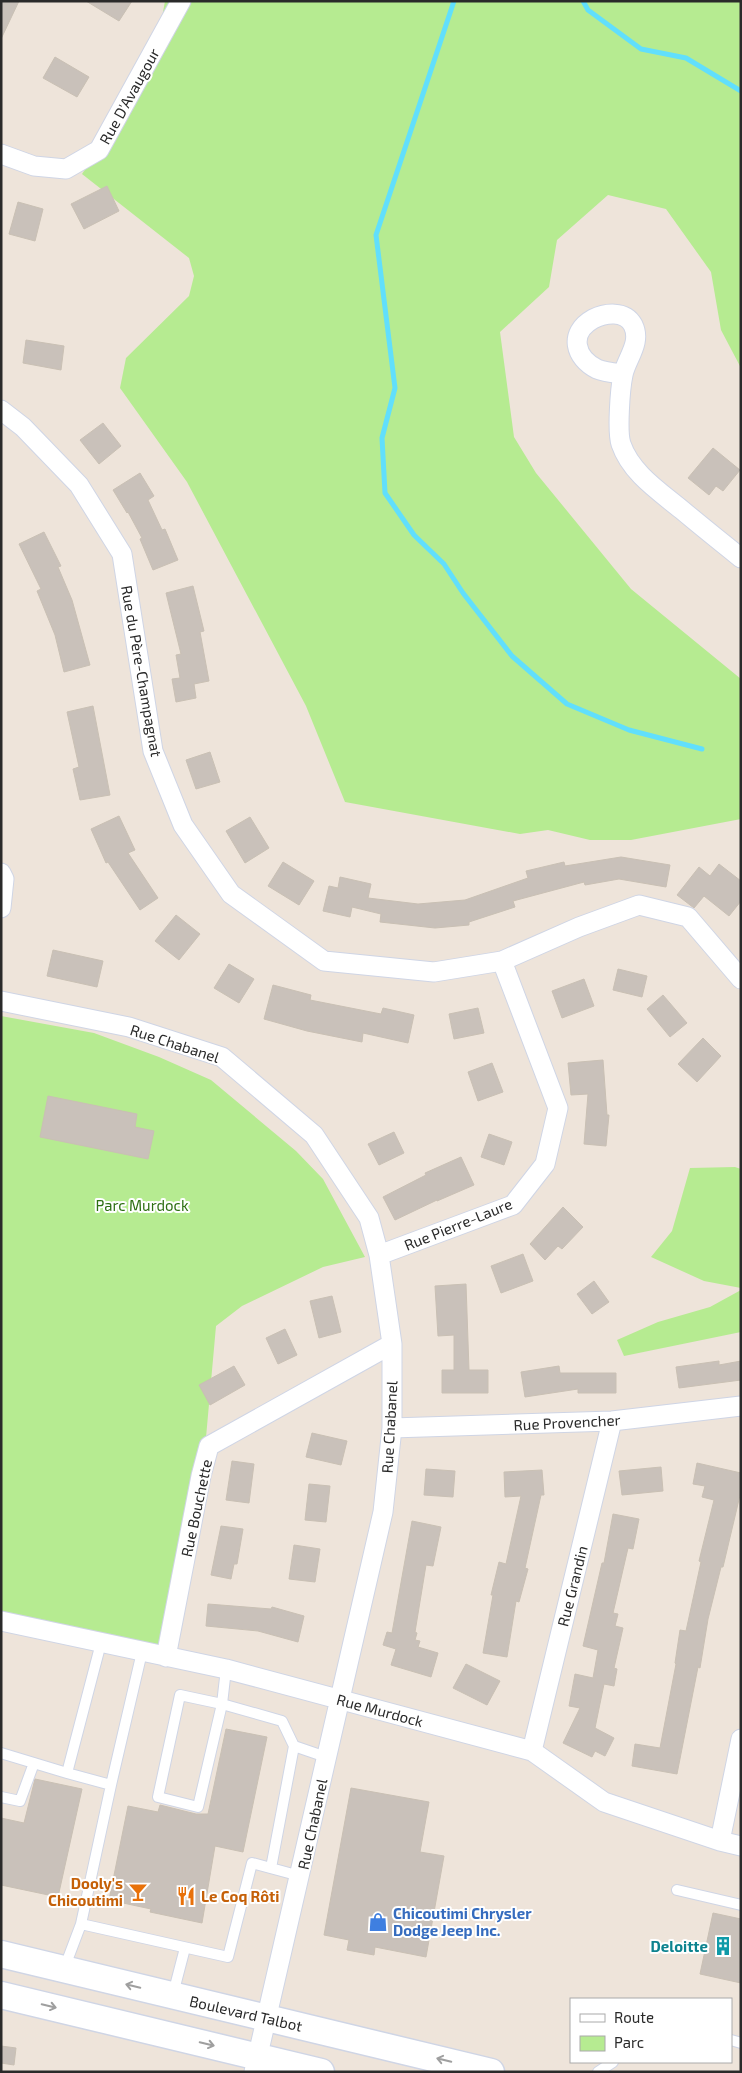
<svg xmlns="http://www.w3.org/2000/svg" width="742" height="2073" font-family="'Exo 2',sans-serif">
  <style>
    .green { fill: #b6eb91 }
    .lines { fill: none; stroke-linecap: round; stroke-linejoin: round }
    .stream { stroke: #61dffc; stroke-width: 5 }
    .building { fill: #c9c1ba; stroke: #c9c0b4 }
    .service-casing { stroke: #cfd5e5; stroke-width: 12 }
    .minor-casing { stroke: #cfd5e5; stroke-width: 21 }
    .secondary-casing { stroke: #cfd5e5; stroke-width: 29 }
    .service { stroke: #fff; stroke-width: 10 }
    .minor { stroke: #fff; stroke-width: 19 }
    .secondary { stroke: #fff; stroke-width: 26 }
    .oneway { stroke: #9f9f9f }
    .labels { text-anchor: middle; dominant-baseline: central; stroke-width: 4; stroke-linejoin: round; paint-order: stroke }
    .street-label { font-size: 15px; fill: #2a2a2a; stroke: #fff }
    .park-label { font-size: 15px; fill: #2d6f12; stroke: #fff }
    .food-label { font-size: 15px; font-weight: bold; fill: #c56008; stroke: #fff; text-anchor: end }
    .shop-label { font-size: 15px; font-weight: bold; fill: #366cbe; stroke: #fff; text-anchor: start }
    .culture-label { font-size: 15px; font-weight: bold; fill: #0d838f; stroke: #fff; text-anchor: end }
  </style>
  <rect width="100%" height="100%" fill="#eee4da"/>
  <path class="green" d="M165 1H741V368L721 330 711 272 666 209 608 195 557 240 549 287 500 332 514 437 536 473 631 589 741 679V819L631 840H590L548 830 520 834 345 802 306 706 187 482 120 388 126 358 189 296 194 276 189 258 82 174 99 149 159 34Z
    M1 1016 94 1033 159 1057 211 1080 296 1151 323 1179 365 1257 323 1267 242 1306 216 1326 202 1482 168 1650 1 1619Z
    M735 1167 741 1169V1288L704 1281 651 1257 672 1231 690 1168Z
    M741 1290V1332L624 1356 617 1340 658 1322 710 1307Z"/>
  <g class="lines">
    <path class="stream" d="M454 1 376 235 395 388 382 438 385 493 414 535 444 564 463 593 512 656 567 704 629 730 702 749
      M583 1 588 10 641 49 686 58 741 91"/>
  </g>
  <path class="building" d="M1 1H19L1 39Z
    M86 1H132L119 21Z
    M55 57 89 77 77 97 43 78Z
    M107 186 119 211 84 229 71 204Z
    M18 202 43 209 35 241 9 234Z
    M26 340 64 346 61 370 23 363Z
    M103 423 121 446 99 464 80 440Z
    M713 448 740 470 723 491 716 486 709 495 688 478Z
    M140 473 154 496 148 500 162 530 165 529 178 560 153 570 140 539 142 538 128 512 127 513 113 490Z
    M44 532 61 566 58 567 72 600 90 665 64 672 55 635 37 591 41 589 19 544Z
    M193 586 204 631 200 632 209 681 194 684 196 698 176 702 172 679 180 678 176 655 181 654 166 593Z
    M93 706 110 795 80 800 73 769 79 767 67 712Z
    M210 752 220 782 196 789 186 760Z
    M119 816 135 850 128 853 158 898 140 910 108 862 106 863 91 829Z
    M250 817 269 848 245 863 226 831Z
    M621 857 670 865 666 887 619 879 585 885 584 882 513 901 515 907 469 922V925L435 928 380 922 381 914 352 907 350 917 323 911 329 886 338 888 340 877 371 884 368 898 418 904 465 900 528 878 526 871 564 862 565 866Z
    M283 862 314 881 299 905 268 886Z
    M719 864 741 881V901L729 916 704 896 694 908 677 895 699 867 710 876Z
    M176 915 200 934 179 960 155 941Z
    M53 950 103 961 97 987 47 976Z
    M229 964 254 979 239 1003 214 988Z
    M618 969 647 976 642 997 613 990Z
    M584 979 594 1006 562 1018 552 991Z
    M273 985 311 995 310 1000 381 1014 383 1008 414 1015 408 1043 363 1033 362 1042 307 1031 264 1019Z
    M663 995 687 1023 670 1037 647 1009Z
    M478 1008 484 1033 454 1039 449 1014Z
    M703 1038 721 1056 697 1082 678 1064Z
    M603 1060 607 1115H609L606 1146 584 1144 588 1094 571 1095 568 1063Z
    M492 1063 503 1092 478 1101 468 1072Z
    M48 1096 137 1114 135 1127 154 1131 148 1159 40 1137Z
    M394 1132 404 1153 379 1165 368 1144Z
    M489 1134 512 1142 504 1165 481 1157Z
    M461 1157 474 1185 437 1201V1200L395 1220 383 1197 426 1175 425 1173Z
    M563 1207 583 1227 562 1249 558 1246 545 1260 530 1244Z
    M523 1254 533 1281 501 1293 491 1266Z
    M594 1281 609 1302 592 1314 577 1294Z
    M466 1284 469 1370H488V1393H442V1370H454V1335L438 1336 435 1286Z
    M332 1296 341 1332 319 1338 310 1301Z
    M285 1329 297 1355 278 1364 266 1338Z
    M719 1361V1365L741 1361V1380L679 1388 676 1367Z
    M234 1366 245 1385 210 1405 199 1385Z
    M559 1366 560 1373H616V1393H578V1389L525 1397 521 1372Z
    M312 1433 347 1441 341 1465 306 1457Z
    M232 1461 254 1464 249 1503 226 1500Z
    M697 1463 741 1473V1491L723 1567H721L708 1619 700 1668 698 1667 677 1774 632 1766 635 1744 660 1748 676 1664 675 1663 680 1630 686 1631 701 1562 699 1561 714 1500 702 1497 705 1486 693 1484Z
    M661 1467 663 1491 622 1495 619 1471Z
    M426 1469 455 1471 453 1497 424 1495Z
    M542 1470 544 1495H541L525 1568 528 1569 519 1602 516 1601 507 1657 483 1653 493 1595H491L499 1562 506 1564 521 1496 505 1497 504 1472Z
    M309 1484 330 1486 326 1522 305 1520Z
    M613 1514 639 1519 633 1549 628 1548 613 1613 618 1614 615 1626 623 1628 614 1668 617 1669 614 1686 604 1684 595 1728 614 1738 605 1756 595 1751 592 1757 563 1743 580 1708 569 1706 575 1674 593 1678 598 1650 583 1646 602 1563H604Z
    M412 1521 441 1527 433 1566 426 1565 415 1632 417 1633 415 1640 420 1641 418 1647 438 1653 431 1677 391 1665 396 1649 383 1645 387 1632 392 1633Z
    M221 1526 243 1529 237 1564H234L231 1579 211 1575Z
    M294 1545 320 1549 315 1582 289 1579Z
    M208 1604 271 1609 272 1607 304 1616 298 1642 258 1631 206 1626Z
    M466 1664 500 1681 487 1705 453 1688Z
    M226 1729 267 1737 243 1852 215 1846 202 1923 150 1912 151 1909 109 1900 128 1806 158 1812 160 1805 196 1814H208Z
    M35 1779 82 1789 58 1897 1 1885V1818L24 1823Z
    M351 1788 429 1802 420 1852 444 1856 426 1957 375 1947 374 1955 347 1950 349 1940 324 1935Z
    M713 1913 741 1919V1983L700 1974Z
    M1 2046 16 2048 14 2065 1 2063Z"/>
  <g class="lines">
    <g class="service-casing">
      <path id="service" d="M101 1643 67 1773 111 1785
        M142 1652 111 1785 81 1924 228 1957 252 1863 300 1876
        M226 1669 222 1704 198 1807 158 1797 180 1695 222 1704 282 1721 294 1746 271 1868
        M294 1746 326 1757
        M1 1753 67 1773
        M1 1797 20 1801 34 1763
        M677 1890 741 1905
        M64 1969 81 1924
        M173 1994 185 1948
        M731 2040 741 2043
        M598 2072 613 2062"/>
    </g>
    <g class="minor-casing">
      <path id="minor" d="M1 154 34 166 66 169 99 150 181 1
        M623 374C615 373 604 372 597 369 575 358 568 333 593 319 605 313 625 310 633 325 642 343 626 359 623 375 620 389 617 432 621 444 631 473 659 491 682 510 701 526 721 542 741 558
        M1 410 23 427 79 485 122 554 153 751 183 825 231 894 324 961 434 972 502 961 579 927 639 905 688 917 741 979
        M1 873 4 879 1 908
        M1 1001 129 1027 222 1057 314 1135 369 1218 379 1255 392 1344V1428L383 1512 254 2072
        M379 1255 513 1205 545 1164 558 1108 502 961
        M392 1428 612 1421 741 1406
        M1 1621 226 1669 532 1751 604 1802 720 1841 741 1846
        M166 1657 201 1476 209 1446 392 1344
        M532 1751 612 1421
        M720 1841 741 1739"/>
    </g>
    <g class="secondary-casing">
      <path id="secondary" d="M1 1954 491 2072
        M1 1995 321 2072"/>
    </g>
    <use href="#service" class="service"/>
    <use href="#minor" class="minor"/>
    <use href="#secondary" class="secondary"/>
  </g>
  <defs><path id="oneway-shaft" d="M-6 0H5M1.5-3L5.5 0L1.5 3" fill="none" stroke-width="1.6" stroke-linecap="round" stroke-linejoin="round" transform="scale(1.25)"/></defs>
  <g class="oneway">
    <use href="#oneway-shaft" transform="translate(133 1986) rotate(-166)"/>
    <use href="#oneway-shaft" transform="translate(49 2006) rotate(13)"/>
    <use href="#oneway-shaft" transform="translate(207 2044) rotate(13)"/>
    <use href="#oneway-shaft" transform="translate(444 2060) rotate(-166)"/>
  </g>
  <defs>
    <g id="bar-bare" transform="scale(1.5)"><path d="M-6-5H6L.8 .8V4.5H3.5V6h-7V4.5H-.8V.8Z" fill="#e8710a" stroke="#fff" stroke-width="2.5" paint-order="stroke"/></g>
    <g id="restaurant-bare" transform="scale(1.5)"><path d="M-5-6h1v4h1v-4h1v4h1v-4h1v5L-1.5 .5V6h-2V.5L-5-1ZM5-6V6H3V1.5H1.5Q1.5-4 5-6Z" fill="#e8710a" stroke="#fff" stroke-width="2.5" paint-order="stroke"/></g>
    <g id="shop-bare" transform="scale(1.5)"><path d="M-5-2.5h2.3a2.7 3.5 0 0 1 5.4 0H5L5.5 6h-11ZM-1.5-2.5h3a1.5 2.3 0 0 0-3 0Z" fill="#3f7fe0" stroke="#fff" stroke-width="2.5" paint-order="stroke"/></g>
    <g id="building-bare" transform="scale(1.5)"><path d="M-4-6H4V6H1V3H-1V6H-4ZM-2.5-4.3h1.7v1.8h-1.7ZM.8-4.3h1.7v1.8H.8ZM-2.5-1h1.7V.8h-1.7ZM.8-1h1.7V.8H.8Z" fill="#0f9aa8" stroke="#fff" stroke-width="2.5" paint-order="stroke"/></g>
  </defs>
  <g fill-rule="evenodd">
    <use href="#bar-bare" x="138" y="1892"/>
    <use href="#restaurant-bare" x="186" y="1896"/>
    <use href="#shop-bare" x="378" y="1922"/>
    <use href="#building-bare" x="723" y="1946"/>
  </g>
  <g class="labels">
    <g class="street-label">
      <text transform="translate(129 96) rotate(-61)">Rue D'Avaugour</text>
      <text transform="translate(142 671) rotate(80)">Rue du Père-Champagnat</text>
      <text transform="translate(175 1043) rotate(18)">Rue Chabanel</text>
      <text transform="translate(458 1224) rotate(-22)">Rue Pierre-Laure</text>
      <text transform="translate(567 1422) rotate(-3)">Rue Provencher</text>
      <text transform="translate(389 1427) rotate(-87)">Rue Chabanel</text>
      <text transform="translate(196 1508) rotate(-78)">Rue Bouchette</text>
      <text transform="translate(572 1586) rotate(-76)">Rue Grandin</text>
      <text transform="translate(380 1710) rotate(15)">Rue Murdock</text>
      <text transform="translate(312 1824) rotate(-78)">Rue Chabanel</text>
      <text transform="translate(246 2013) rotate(13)">Boulevard Talbot</text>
    </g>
    <g class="park-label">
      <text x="142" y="1205">Parc Murdock</text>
    </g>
    <g class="food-label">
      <text x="123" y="1883">Dooly's<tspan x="123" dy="17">Chicoutimi</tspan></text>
      <text x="201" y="1896" text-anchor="start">Le Coq Rôti</text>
    </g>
    <g class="shop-label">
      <text x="393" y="1913">Chicoutimi Chrysler<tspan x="393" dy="17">Dodge Jeep Inc.</tspan></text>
    </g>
    <g class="culture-label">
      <text x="708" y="1946">Deloitte</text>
    </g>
  </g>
  <rect width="742" height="2073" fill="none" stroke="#2a2a2a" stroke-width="5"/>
  <rect x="570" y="1998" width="162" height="65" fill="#ffffff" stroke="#aaaaaa"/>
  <rect x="580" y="2014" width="25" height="8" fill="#ffffff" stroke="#aaaaaa"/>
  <text x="614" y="2023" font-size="15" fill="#2a2a2a">Route</text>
  <rect x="580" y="2036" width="25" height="15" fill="#b6eb91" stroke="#aaaaaa"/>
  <text x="614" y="2048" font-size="15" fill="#2a2a2a">Parc</text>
</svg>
